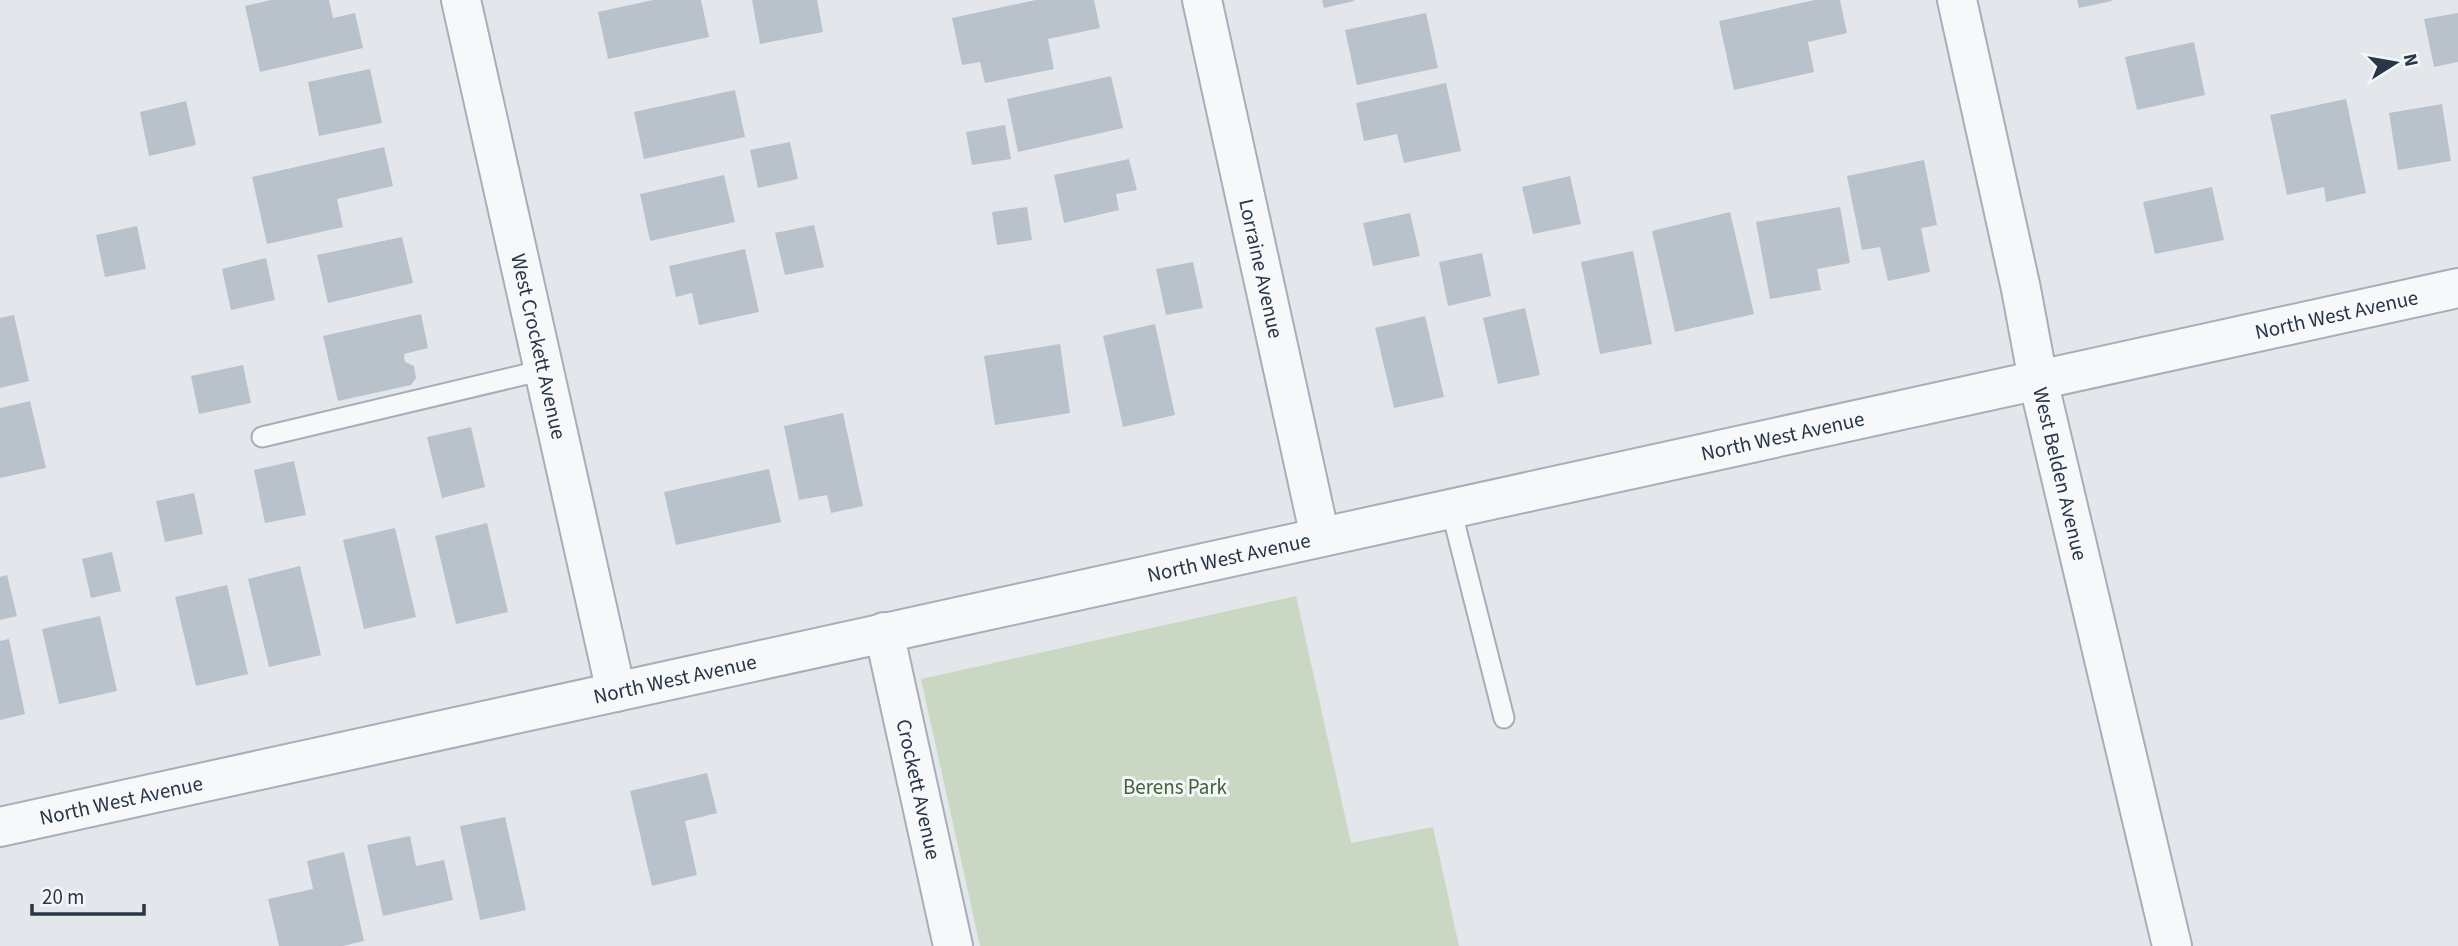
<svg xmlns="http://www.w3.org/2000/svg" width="2458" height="946" font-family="'Source Sans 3',sans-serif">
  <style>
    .park { fill: #cad7c3 }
    .building { fill: #b9c1cb }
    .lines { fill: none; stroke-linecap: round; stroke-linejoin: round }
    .lane-casing { stroke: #a7aeb7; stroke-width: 23 }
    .street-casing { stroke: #a7aeb7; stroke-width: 42 }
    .lane { stroke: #f6f8fa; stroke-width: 19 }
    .street { stroke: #f6f8fa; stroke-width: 38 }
    .labels { text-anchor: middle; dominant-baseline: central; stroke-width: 6; stroke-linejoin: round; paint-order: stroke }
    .street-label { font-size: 21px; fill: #283646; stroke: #f3f6f9 }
    .park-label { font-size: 21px; fill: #426334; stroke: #f3f6f9 }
  </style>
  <rect width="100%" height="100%" fill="#e3e7ec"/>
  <path class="park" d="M1296 596 1351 843 1433 827 1459 946H980L921 679Z"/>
  <path class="building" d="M271 0H329L333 18 355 13 363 48 260 72 245 6Z
    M653 0H701L709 37 608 59 598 12Z
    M752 0H817L823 32 760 44Z
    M1036 0H1094L1100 28 1048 39 1054 69 985 83 980 62 962 65 952 18Z
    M1322 0H1354V1L1324 8Z
    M1815 0H1840L1847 33 1808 42 1814 72 1734 90 1719 21Z
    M2077 0H2111L2112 1 2079 8Z
    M1426 13 1438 68 1357 85 1345 30Z
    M2458 13V62L2434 67 2424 19Z
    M2194 42 2205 95 2137 110 2125 57Z
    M370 69 382 123 319 136 308 82Z
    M1111 76 1123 128 1018 152 1007 99Z
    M1446 83 1461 151 1404 163 1397 134 1364 141 1356 103Z
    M735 90 745 137 644 159 634 112Z
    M2346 99 2366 193 2326 202 2324 187 2287 195 2270 115Z
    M186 101 196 145 149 156 140 112Z
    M2442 104 2451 161 2398 170 2389 113Z
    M1005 125 1011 159 972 165 966 132Z
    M790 142 798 179 758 188 750 150Z
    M384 147 393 186 337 199 343 227 267 244 252 177Z
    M1129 159 1137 190 1116 194 1119 210 1064 223 1054 175Z
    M1924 160 1937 225 1921 228 1930 272 1888 281 1880 247 1862 250 1847 176Z
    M724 175 735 222 650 241 640 194Z
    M1570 176 1581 224 1533 234 1522 187Z
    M2212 187 2224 240 2155 254 2143 202Z
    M1027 207 1032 240 997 245 992 212Z
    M1840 207 1850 263 1817 269 1821 290 1770 299 1756 222Z
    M1730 212 1754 314 1675 332 1652 231Z
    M1410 213 1420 256 1373 266 1363 223Z
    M814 225 824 267 785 275 775 233Z
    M137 226 146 269 105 277 96 235Z
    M402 237 413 283 328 303 317 255Z
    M745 249 759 312 699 325 692 293 676 297 669 266Z
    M1633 251 1652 344 1600 354 1581 262Z
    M1482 253 1491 296 1448 306 1439 262Z
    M266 258 275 300 231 310 222 269Z
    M1193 262 1203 308 1166 315 1156 269Z
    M1525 308 1540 375 1498 384 1483 318Z
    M421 314 428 348 404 354 405 362 414 366 416 378 411 385 338 401 323 336Z
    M14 315 29 381 0 388V318Z
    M1425 316 1444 397 1394 408 1375 328Z
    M1155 324 1175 415 1123 427 1103 336Z
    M1060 344 1070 413 995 425 984 356Z
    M243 365 251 403 199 414 191 376Z
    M30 401 46 468 0 478V408Z
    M843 413 863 506 831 513 827 495 799 500 784 426Z
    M471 427 485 487 442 498 427 437Z
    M294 461 306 515 265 523 254 470Z
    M769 469 781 522 676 545 664 492Z
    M194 493 203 534 165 542 156 501Z
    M487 523 508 612 456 624 435 536Z
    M395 528 416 617 364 629 343 540Z
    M112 552 121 591 91 598 82 559Z
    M300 566 321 655 269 667 248 579Z
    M7 575 17 616 0 620V577Z
    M227 585 248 674 196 686 175 597Z
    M100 616 117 691 59 704 42 629Z
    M9 639 25 714 0 720V641Z
    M707 773 717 813 685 821 697 875 652 886 630 791Z
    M505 817 526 910 480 920 460 826Z
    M410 836 416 866 444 860 453 900 383 916 367 845Z
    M344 852 364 941 343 946H279L268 899 313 889 307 861Z"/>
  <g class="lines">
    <g class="lane-casing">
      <path id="lane" d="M262 437 544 370
        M1451 509 1504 718"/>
    </g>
    <g class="street-casing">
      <g id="street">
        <path id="s1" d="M461 0 616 692"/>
        <path id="s2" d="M1202 0 1320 537"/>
        <path id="s3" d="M1957 0 2021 289 2038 380 2172 946"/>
        <path id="s4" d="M884 632 953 946"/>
        <path id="s5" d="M0 827 2458 288"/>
      </g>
    </g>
    <use href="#lane" class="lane"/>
    <use href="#street" class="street"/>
  </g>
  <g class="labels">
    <g class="street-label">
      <text stroke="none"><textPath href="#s2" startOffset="275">Lorraine Avenue</textPath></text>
      <text stroke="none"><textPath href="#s5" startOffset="2392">North West Avenue</textPath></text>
      <text stroke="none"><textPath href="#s1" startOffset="355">West Crockett Avenue</textPath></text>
      <text stroke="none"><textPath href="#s5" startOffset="1825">North West Avenue</textPath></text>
      <text stroke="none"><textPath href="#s3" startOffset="485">West Belden Avenue</textPath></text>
      <text stroke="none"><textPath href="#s5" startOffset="1258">North West Avenue</textPath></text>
      <text stroke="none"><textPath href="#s5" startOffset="691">North West Avenue</textPath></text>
      <text stroke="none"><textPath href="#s4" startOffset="161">Crockett Avenue</textPath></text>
      <text stroke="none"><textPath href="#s5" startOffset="124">North West Avenue</textPath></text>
    </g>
    <g class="park-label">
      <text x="1175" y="787">Berens Park</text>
    </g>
  </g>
  <g transform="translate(2395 63) rotate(79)" stroke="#f3f6f9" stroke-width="5" paint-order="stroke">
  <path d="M0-5L12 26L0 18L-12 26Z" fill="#283646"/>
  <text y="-10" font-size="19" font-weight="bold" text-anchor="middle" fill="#283646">N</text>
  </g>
  <path d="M32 904v10h112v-10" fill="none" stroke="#283646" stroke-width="3.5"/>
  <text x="42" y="904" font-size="21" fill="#283646" stroke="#f3f6f9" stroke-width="5" paint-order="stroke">20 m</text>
</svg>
